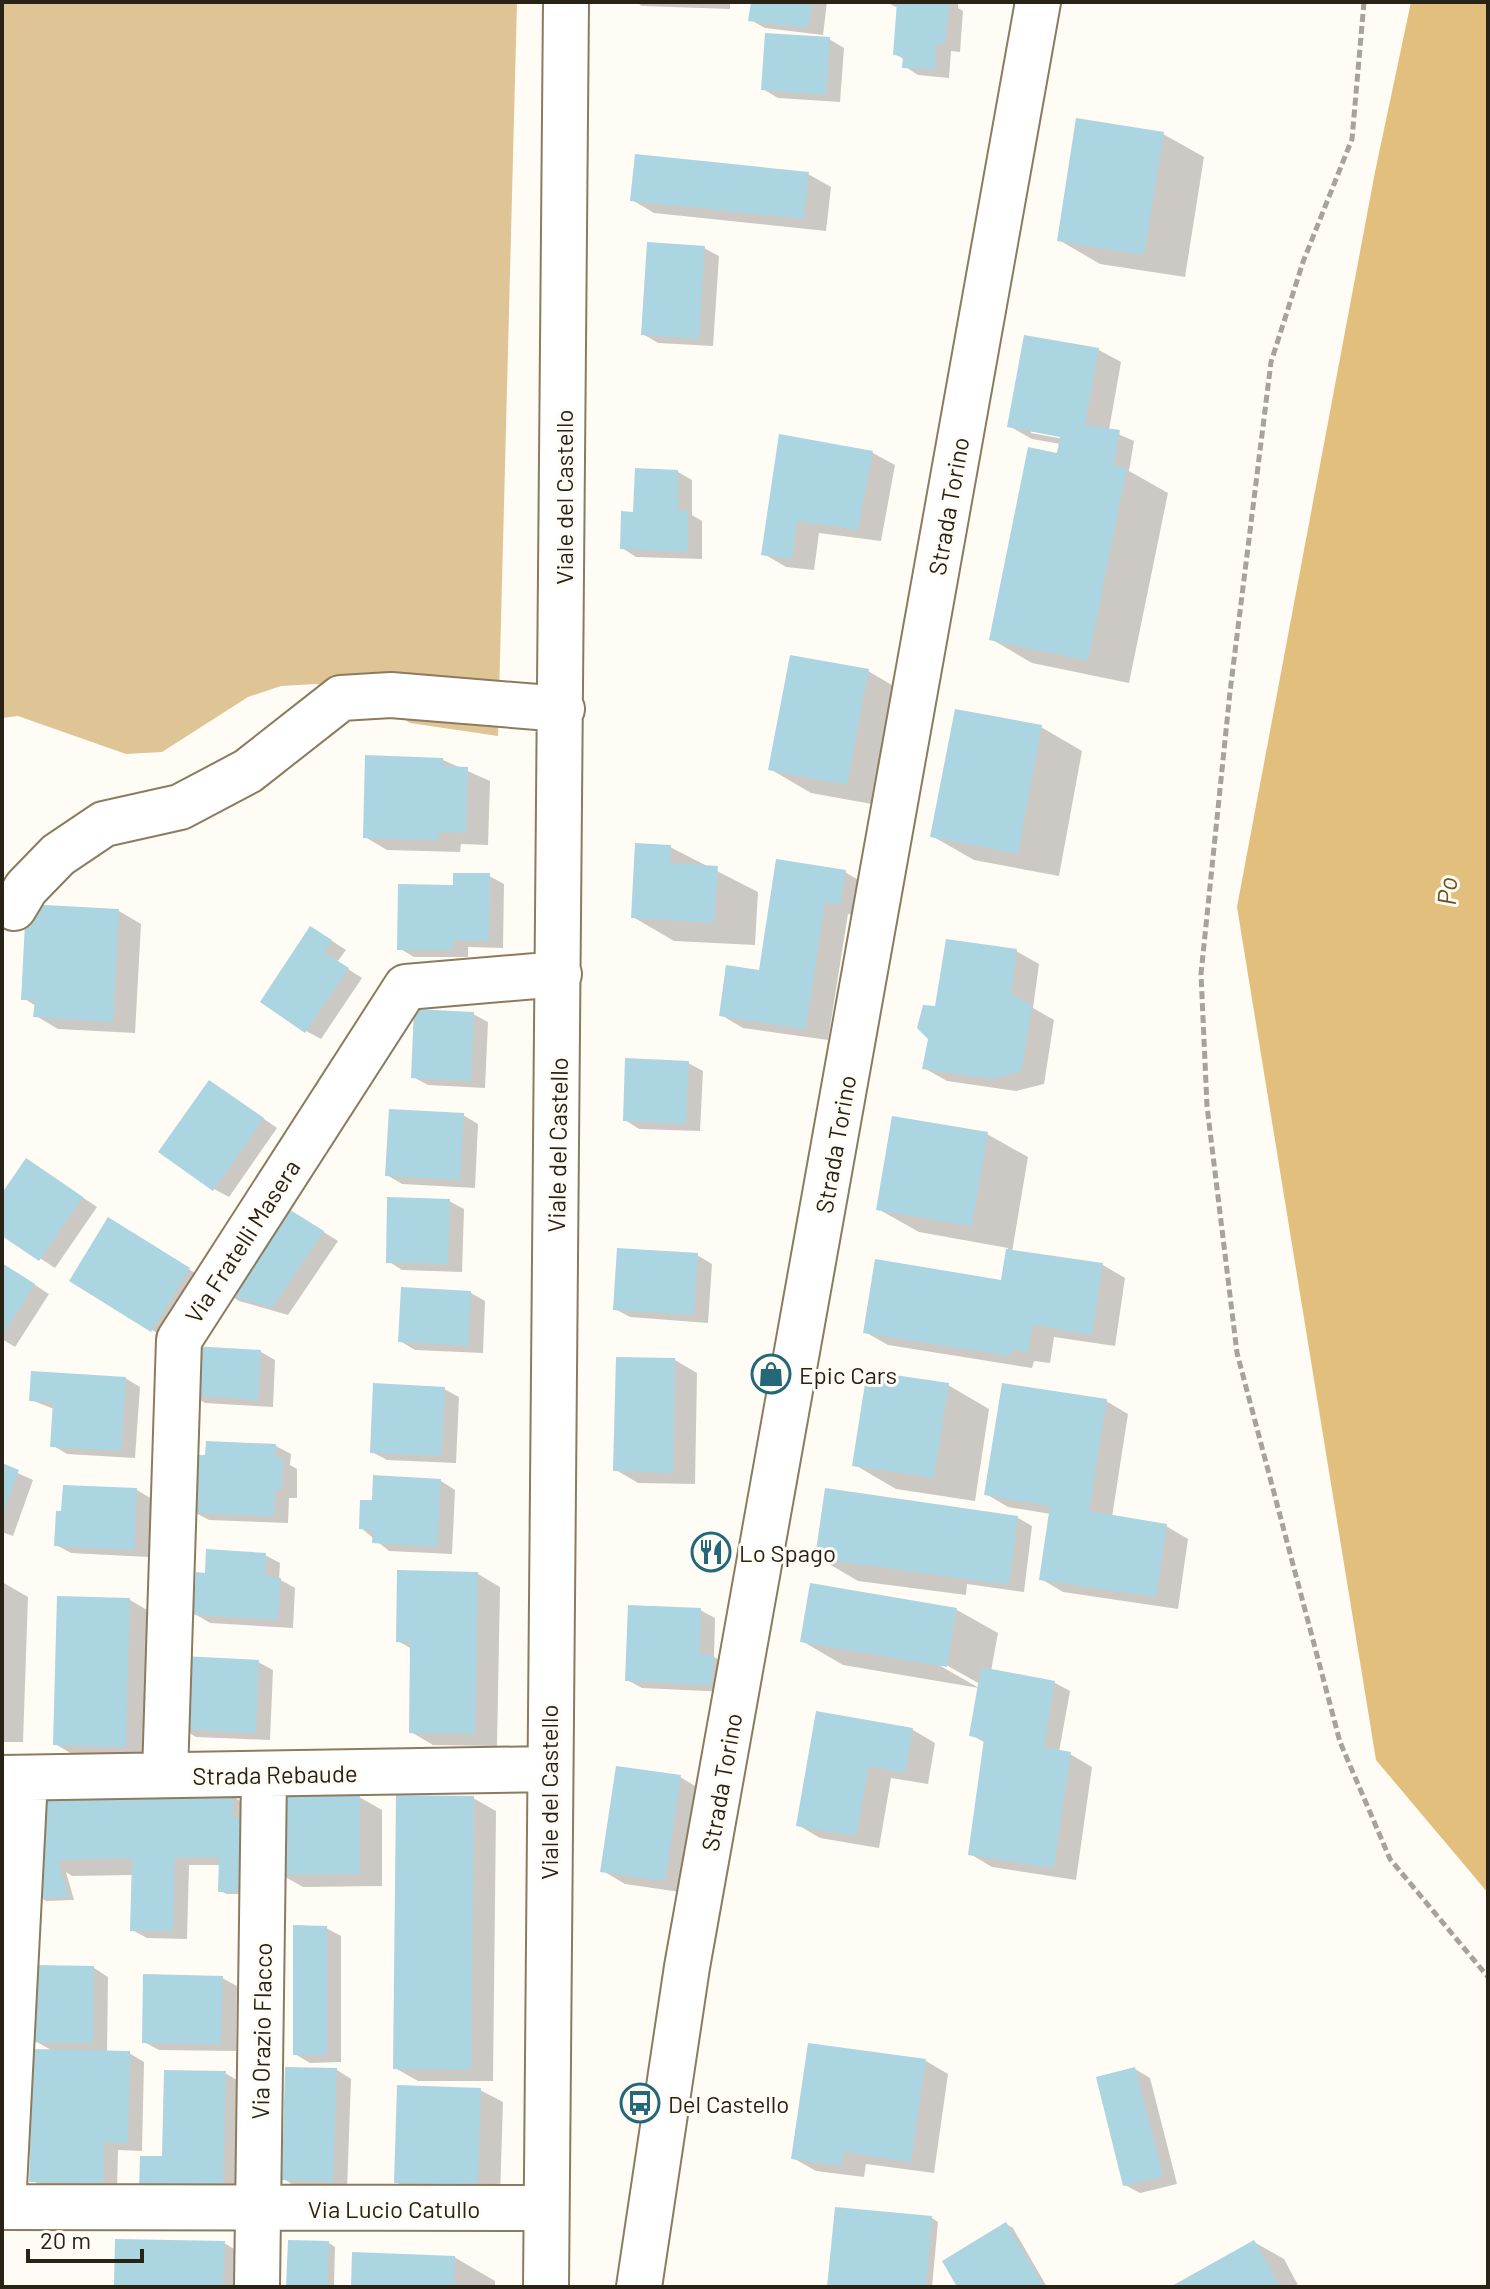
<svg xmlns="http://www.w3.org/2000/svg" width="1490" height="2289" font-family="Barlow,sans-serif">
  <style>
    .green { fill: #dfc495 }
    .water { fill: #e3bf7d }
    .shadow { fill: #0003; fill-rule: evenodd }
    .building { fill: #acd5e2 }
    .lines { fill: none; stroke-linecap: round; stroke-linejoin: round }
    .minor-casing { stroke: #8c7b5e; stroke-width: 48 }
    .major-casing { stroke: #8c7b5e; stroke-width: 48 }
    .path { stroke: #a7a29a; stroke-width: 5; stroke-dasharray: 8 4; stroke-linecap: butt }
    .minor { stroke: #fff; stroke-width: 44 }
    .major { stroke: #fff; stroke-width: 44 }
    .labels { text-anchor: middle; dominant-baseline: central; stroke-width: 6; stroke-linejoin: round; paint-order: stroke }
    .street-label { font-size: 24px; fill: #292216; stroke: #fffbf5 }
    .poi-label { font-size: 24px; fill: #292216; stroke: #fffbf5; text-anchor: start }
    .water-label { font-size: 26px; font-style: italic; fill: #6d5322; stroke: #fffbf5 }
  </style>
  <rect width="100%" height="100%" fill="#fffbf5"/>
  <path class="green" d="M2 2H517L498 736 410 723 351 687 315 684 281 686 248 697 162 752 126 754 18 716 2 718Z"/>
  <path class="water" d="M1411 2H1488V1893L1376 1760 1237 907 1375 172Z"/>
  <path class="shadow" d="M636 2H730V9L642 6Z
    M753 2H827L823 35 765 28 751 20Z
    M886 2H958V8L963 11 960 52 951 51 949 78 918 75 904 66V59L895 54 898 8Z
    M829 39 844 48 840 102 778 98 763 89Z
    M1163 134 1204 157 1185 277 1100 264 1059 240Z
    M808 174 831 187 826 231 654 213 632 200Z
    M704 248 719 256 713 346 658 343 643 334Z
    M1099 350 1121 362 1109 430 1134 441 1129 471 1168 493 1129 683 1032 663 991 639 1061 444 1032 439 1009 426ZM1031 429 1070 436 1069 440 1031 433Z
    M780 436 873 453 895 465 881 541 819 533 814 570 786 567 764 554Z
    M678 472 692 480V515L702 521V559L636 557 622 548 635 514Z
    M868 671 909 695 888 807 811 793 770 769Z
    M1041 727 1082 751 1059 876 974 860 932 836Z
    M443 760 490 781 488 845 461 844 460 852 387 850 365 837Z
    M670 847 758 892 755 945 674 941 633 917Z
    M845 872 867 885 863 916 848 914 828 1040 743 1028 721 1015Z
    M489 876 504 884 503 948 468 947V957H414L399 948 455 887Z
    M119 911 141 924 135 1033 58 1029 36 1016V1006L23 998Z
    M326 937 346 950 337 962 362 978 321 1039 306 1031Z
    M1016 951 1039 964 1033 1008 1054 1020 1044 1084 1016 1091 947 1081 924 1068 937 1008Z
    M473 1014 488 1022 485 1088 428 1085 413 1077Z
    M688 1063 703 1071 700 1131 639 1129 625 1120Z
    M224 1091 277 1128 229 1197 214 1189Z
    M463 1115 478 1124 475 1188 402 1184 387 1175Z
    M987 1134 1028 1157 1012 1252 1103 1265 1125 1278 1115 1346 1054 1337 1050 1363 1034 1361 1032 1368 888 1345 865 1332 1003 1282 1008 1248 919 1232 878 1209Z
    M41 1169 97 1207 55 1268 2 1233V1197Z
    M449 1201 464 1209 462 1272 402 1270 388 1261Z
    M295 1214 338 1241 288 1315 239 1301 225 1292Z
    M131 1233 211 1283 174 1343 152 1330Z
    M697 1255 712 1264 708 1323 630 1317 615 1309Z
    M2 1264 49 1294 15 1347 2 1339Z
    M471 1293 485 1301 483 1353 415 1350 400 1341Z
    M261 1352 275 1360 273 1407 205 1403 190 1394Z
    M675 1360 697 1373 695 1484 638 1483 616 1470Z
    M125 1378 140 1387 135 1458 67 1454 52 1445 54 1409 31 1400Z
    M948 1385 989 1409 975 1501 896 1489 855 1465Z
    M444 1389 459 1397 456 1463 387 1460 372 1452Z
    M1106 1401 1128 1414 1112 1517 1166 1526 1188 1539 1178 1609 1063 1592 1041 1579 1051 1514 1008 1507 986 1494Z
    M276 1446 291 1454 290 1465 297 1469V1498H289L288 1523 209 1520 194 1512Z
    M2 1466 33 1480 13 1536 2 1532Z
    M441 1481 455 1490 452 1554 389 1551 361 1528 374 1502Z
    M137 1490 152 1499 149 1557 71 1553 56 1545Z
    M1018 1518 1032 1526 1024 1592 967 1584 966 1595 858 1581 817 1557Z
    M265 1555 280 1563 279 1579 295 1588 293 1628 210 1623 195 1614 207 1575Z
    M478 1574 500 1587 497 1746 433 1745 411 1732 412 1649 398 1641Z
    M2 1582 28 1597 23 1742H2Z
    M130 1600 159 1617 155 1763 84 1761 55 1744Z
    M700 1610 715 1618 714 1657 728 1665 727 1692 642 1688 627 1680Z
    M957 1610 998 1633 991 1671 1055 1683 1070 1691 1059 1752 1070 1754 1092 1767 1076 1880 992 1867 970 1854 986 1743 971 1735 980 1684 939 1661 937 1664 979 1688 843 1665 802 1641Z
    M258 1662 273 1670 270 1740 196 1737 181 1728Z
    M818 1713 913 1730 935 1743 928 1784 891 1778 879 1848 820 1838 798 1825Z
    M680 1777 702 1790 687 1893 625 1884 603 1871Z
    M232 1796 247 1805 249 1894H227L220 1891 221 1865H189L187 1939 147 1938 132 1930 133 1875 72 1876 66 1872 74 1900 46 1901 39 1897 43 1862Z
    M359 1797 382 1810V1886L303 1887 280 1874Z
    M473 1798 496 1811 493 2081H418L395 2068Z
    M326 1928 341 1936V2062L310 2063 295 2054Z
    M94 1968 108 1977 107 2053H129L144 2062 142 2151 118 2150 117 2190 46 2189 32 2180 53 2051 35 2041Z
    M222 1978 237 1986 236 2051 159 2050 144 2042Z
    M926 2061 948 2074 934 2173 866 2164 864 2177 816 2171 793 2158Z
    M1135 2069 1150 2078 1177 2184 1140 2193 1125 2185Z
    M337 2070 351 2079 347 2190 298 2188 284 2179Z
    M225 2073 247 2086 245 2204 164 2158Z
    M480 2090 503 2102 500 2197 418 2195 396 2182Z
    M932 2218 938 2222 932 2287H829Z
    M1006 2224 1013 2228 1047 2287H959Z
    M1254 2242 1284 2259 1299 2287H1174Z
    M224 2243 246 2256V2287H116Z
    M329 2243 335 2247 334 2287H288Z
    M454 2257 495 2281V2287H353Z"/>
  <path class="building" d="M751 2H812L808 28 748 21Z
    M897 2H949L945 45 936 44 935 70 902 68 903 56 893 55Z
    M765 33 830 37 826 95 761 90Z
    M1076 118 1164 132 1144 255 1057 241Z
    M635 154 809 172 804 219 630 201Z
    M647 242 705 246 699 339 641 335Z
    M1024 335 1099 348 1085 425 1120 430 1114 465 1127 468 1088 661 989 640 1028 447 1057 453 1060 437 1007 427Z
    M779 434 873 451 858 530 797 521 792 559 761 555Z
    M635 468 678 470V511L688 510V552L620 549 621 511 633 512Z
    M790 655 869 669 847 785 768 770Z
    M955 709 1042 725 1018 854 930 837Z
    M365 755 443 758V766L468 767 466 833 439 832 438 840 363 838Z
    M635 843 671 845 670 863 718 866 714 923 631 918Z
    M776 859 846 870 840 905 825 902 806 1029 719 1016 726 965 759 970Z
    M453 873H490L489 941 454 940 453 950H397L398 884 453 885Z
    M26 904 119 909 113 1022 33 1017 35 1000H21Z
    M310 926 332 940 324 952 349 968 305 1033 260 1002Z
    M946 939 1017 949 1011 994 1032 1005 1022 1071 993 1079 922 1069 928 1039 917 1028 923 1005 935 1006Z
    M414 1009 474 1012 471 1081 411 1078Z
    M625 1058 689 1061 686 1124 623 1121Z
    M209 1080 264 1118 213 1191 158 1152Z
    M389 1109 464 1113 460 1180 385 1176Z
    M892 1116 988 1132 972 1226 876 1210Z
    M26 1158 83 1197 39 1261 2 1236V1193Z
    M387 1197 450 1199 448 1264 386 1263Z
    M279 1203 324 1231 272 1308 222 1293Z
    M108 1217 190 1268 151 1332 69 1281Z
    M617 1248 698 1253 694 1315 613 1310Z
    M1006 1249 1103 1263 1092 1335 1032 1325 1028 1352 1012 1350 1010 1356 863 1333 875 1259 1001 1280Z
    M2 1263 35 1284 2 1336Z
    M401 1287 471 1291 468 1346 398 1342Z
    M191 1346 261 1350 258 1400 188 1395Z
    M616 1357 675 1358 673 1473 613 1471Z
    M31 1371 126 1377 121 1451 50 1447 53 1402 29 1401Z
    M867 1371 949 1383 934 1478 852 1466Z
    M373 1383 445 1387 441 1456 370 1453Z
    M1002 1383 1107 1399 1089 1511 1167 1524 1156 1597 1039 1580 1050 1506 984 1495Z
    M206 1441 276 1444V1457L283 1458 282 1490H275L274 1516 192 1513 195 1455H205Z
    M2 1463 19 1470 2 1516Z
    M373 1475 441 1479 437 1547 372 1543 373 1530 359 1529 360 1500H372Z
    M63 1485 137 1488 134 1550 54 1546 56 1511H61Z
    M825 1488 1018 1516 1009 1585 815 1558Z
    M206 1549 266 1553 265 1576 281 1578 278 1620 193 1615 196 1572 205 1573Z
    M397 1570 478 1572 475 1734 409 1733 410 1643 396 1642Z
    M810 1583 957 1608 947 1667 800 1642Z
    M57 1596 130 1598 126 1747 53 1745Z
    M628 1605 701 1608 699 1654 714 1655 712 1685 625 1681Z
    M182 1656 259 1660 256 1733 179 1729Z
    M981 1667 1055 1681 1044 1747 1071 1752 1054 1868 968 1855 984 1739 969 1736Z
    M816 1711 913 1728 905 1773 869 1766 856 1836 796 1826Z
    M616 1766 681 1775 665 1881 600 1872Z
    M233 1794V1818L247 1816 243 1891 218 1892 219 1857 175 1858 173 1931H130L132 1858 58 1860 69 1897 37 1898 46 1798Z
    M360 1795V1874L278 1875V1796Z
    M396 1795 474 1796 471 2070 393 2069Z
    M293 1925 327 1926V2055H293Z
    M34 1965 94 1966 93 2043 33 2042Z
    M143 1974 223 1976 221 2044 142 2043Z
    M808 2043 926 2059 911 2162 844 2152 841 2166 791 2159Z
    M33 2049 130 2051 128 2143H104L103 2183 29 2182Z
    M285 2067 337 2068 333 2182 282 2180Z
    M1135 2067 1163 2176 1123 2186 1096 2077Z
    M164 2070 226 2071 223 2192 139 2191 140 2156H162Z
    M397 2085 481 2088 478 2185 394 2183Z
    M835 2207 932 2216 926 2287H827Z
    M1006 2222 1044 2287H957L942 2261Z
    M115 2239 225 2241 223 2287H114Z
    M288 2240 329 2241 327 2287H286Z
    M1254 2240 1281 2287H1170Z
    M352 2252 455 2256 454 2287H351Z"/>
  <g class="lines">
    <g class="minor-casing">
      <path id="minor" d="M14 908 26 888 58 855 104 824 180 807 248 771 341 698 391 695 562 709
        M165 1774 179 1340 406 987 559 974
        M2 1778 548 1769
        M2 2207 546 2208
        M3 2207 25 1778
        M257 2287 264 1775
        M546 2287 566 2"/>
    </g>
    <g class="major-casing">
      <path id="major" d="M639 2287 687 1967 1038 2"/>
    </g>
    <path class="path" d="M1364 2 1352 139 1303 262 1271 362 1230 692 1201 974 1207 1106 1237 1353 1340 1742 1390 1859 1488 1977"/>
    <use href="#minor" class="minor"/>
    <use href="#major" class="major"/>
  </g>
  <defs>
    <g id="shop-ring" transform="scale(2)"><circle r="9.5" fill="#fffbf5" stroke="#236779" stroke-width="1.5"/><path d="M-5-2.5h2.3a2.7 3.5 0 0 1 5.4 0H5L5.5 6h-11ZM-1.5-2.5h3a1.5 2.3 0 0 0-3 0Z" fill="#236779"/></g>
    <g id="restaurant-ring" transform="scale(2)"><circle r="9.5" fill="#fffbf5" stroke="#236779" stroke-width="1.5"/><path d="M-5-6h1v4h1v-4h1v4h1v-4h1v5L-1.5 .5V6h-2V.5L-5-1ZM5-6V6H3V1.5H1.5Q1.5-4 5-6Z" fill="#236779"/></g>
    <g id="bus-ring" transform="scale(2)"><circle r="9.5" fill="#fffbf5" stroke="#236779" stroke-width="1.5"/><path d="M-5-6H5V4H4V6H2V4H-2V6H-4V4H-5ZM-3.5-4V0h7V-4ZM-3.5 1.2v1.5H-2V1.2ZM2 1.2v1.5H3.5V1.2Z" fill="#236779"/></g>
  </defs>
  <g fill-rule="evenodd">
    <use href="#shop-ring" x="771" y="1374"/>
    <use href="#restaurant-ring" x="711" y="1552"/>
    <use href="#bus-ring" x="640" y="2103"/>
  </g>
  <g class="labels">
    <g class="street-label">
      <text transform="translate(563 497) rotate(-90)">Viale del Castello</text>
      <text transform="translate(948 506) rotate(-80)">Strada Torino</text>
      <text transform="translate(835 1144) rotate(-80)">Strada Torino</text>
      <text transform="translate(557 1145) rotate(-89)">Viale del Castello</text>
      <text transform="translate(242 1241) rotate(-57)">Via Fratelli Masera</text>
      <text transform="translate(275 1774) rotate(-1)">Strada Rebaude</text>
      <text transform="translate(721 1782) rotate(-80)">Strada Torino</text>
      <text transform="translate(548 1792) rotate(-90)">Viale del Castello</text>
      <text transform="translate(261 2031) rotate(-89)">Via Orazio Flacco</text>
      <text x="394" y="2208">Via Lucio Catullo</text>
    </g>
    <g class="poi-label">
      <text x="799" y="1374">Epic Cars</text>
      <text x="739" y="1552">Lo Spago</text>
      <text x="668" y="2103">Del Castello</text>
    </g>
    <g class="water-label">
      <text transform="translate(1446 891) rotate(-87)">Po</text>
    </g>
  </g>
  <rect width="1490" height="2289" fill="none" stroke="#292216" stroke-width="8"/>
  <path d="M28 2249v12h114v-12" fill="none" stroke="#292216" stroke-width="4"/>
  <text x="40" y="2249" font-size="24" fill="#292216" stroke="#fffbf5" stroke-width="6" paint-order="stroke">20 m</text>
</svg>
